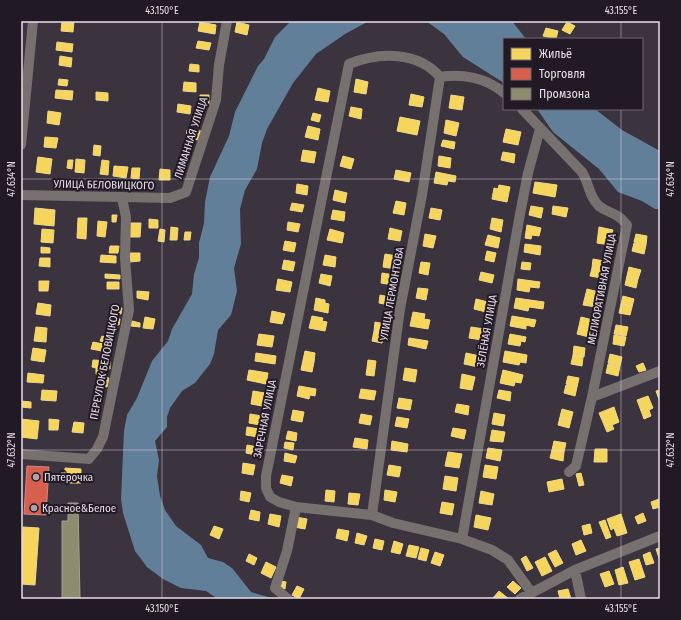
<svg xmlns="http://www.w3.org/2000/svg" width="681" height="620" font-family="'Fira Sans Condensed',sans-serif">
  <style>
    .water { fill: #627f99 }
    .homes { fill: #f6d55c; stroke: #f2d787 }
    .shops { fill: #d6604d; stroke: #db867c }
    .industry { fill: #8c8c6e; stroke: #a7a494 }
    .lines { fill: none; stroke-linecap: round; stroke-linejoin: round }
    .minor { stroke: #76706f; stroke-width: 10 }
    .ticks { fill: none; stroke: #e7ddeb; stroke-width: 1; stroke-opacity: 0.45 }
    .poi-dot { fill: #aba2ae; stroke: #211923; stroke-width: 1.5 }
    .labels { text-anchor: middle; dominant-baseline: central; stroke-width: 4; stroke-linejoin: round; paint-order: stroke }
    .street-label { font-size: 11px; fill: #e7ddeb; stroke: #211923 }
    .poi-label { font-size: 11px; fill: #e7ddeb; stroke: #211923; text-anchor: start }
    .neatline { fill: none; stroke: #e7ddeb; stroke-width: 1.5 }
    .ticks-label { font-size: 10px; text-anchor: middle; fill: #e7ddeb }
  </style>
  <rect width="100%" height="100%" fill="#3b333e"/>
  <path class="water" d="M291 21H369L345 34 316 54 293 83 267 129 262 143 257 169 245 190 240 209 241 244 234 268 237 291 231 315 218 330 214 354 210 364 195 383 182 391 170 408 167 417V427L155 441 159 460 157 476 160 496 165 510 176 526 201 545 208 558 223 562 232 568 251 592 275 599H218L206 591 181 588 163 579 147 567 135 551 123 513 121 499 124 431 127 415 137 398 152 361 168 341 172 329 192 294 194 274 199 258V243L204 223 205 202 210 177 229 136 235 112 258 66 264 59 275 37Z
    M426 21H512L526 39H504V83L463 57 444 34Z
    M537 109H595L622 130 660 151V209H655L642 201 618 192 599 169 553 132Z"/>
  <path class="homes" d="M62 21H74L73 32 61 31Z
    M200 22 216 25 215 34 198 31Z
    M237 22 249 25 247 35 235 32Z
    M567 22 575 26 570 34 562 30Z
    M546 28 558 31 556 39 543 36Z
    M198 41 211 43 209 50 196 48Z
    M57 42 73 44 72 52 56 50Z
    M60 56 72 58 71 67 59 65Z
    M190 64 199 65V72L189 71Z
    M59 79 68 80 67 86 58 85Z
    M356 79 368 82 366 94 354 92Z
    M184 82 196 83V92L183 91Z
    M318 88 330 91 328 102 315 100Z
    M56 90 73 91 72 100 55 98Z
    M96 92 108 93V101L96 100Z
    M411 94 424 97 422 107 409 105Z
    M200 95H209V105L200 104Z
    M451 95 464 97 462 110 449 108Z
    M178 104 191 106 190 114 177 112Z
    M351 107 362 109 361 119 349 116Z
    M48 111 61 113 59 125 47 123Z
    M313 113 321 115 319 122 311 120Z
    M400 117 420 121 417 135 397 131Z
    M446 120 459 123 456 136 444 133Z
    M308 126 320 129 318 140 305 137Z
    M506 129 521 132 518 145 503 142Z
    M187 130 201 131 200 140 186 139Z
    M45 137 58 138 56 148 44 147Z
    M443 140 455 142 454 149 441 146Z
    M94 145 101 146 100 156 93 155Z
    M303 150 316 152 314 163 301 161Z
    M503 152 515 154 514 163 501 160Z
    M343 156 354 159 351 169 340 166Z
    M439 156 451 158 450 168 438 166Z
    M38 157 52 159 50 174 36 172Z
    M76 159 85 160 84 173 75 172Z
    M68 160H73L72 169 67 168Z
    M102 160 109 161 108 175 100 174Z
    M114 166 128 167 126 178 113 176Z
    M132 168H140L139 179 131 178Z
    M160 169 170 170V180H159Z
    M396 170 411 173 409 182 394 179Z
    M436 172 456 176 455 182 448 181 447 185 434 183Z
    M535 182 557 185 555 197 533 193Z
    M297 184 308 186 307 195 296 193Z
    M499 185 510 187 507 202 492 199 494 188 498 189Z
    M335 190 347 193 345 203 333 200Z
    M396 201 406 203 404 215 393 213Z
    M292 203 304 205 302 212 290 210Z
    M531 206 543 208 541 218 529 215Z
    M553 206 568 208 566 217 552 214Z
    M35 208 55 210 54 226 34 224Z
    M431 208 442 210 440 220 429 218Z
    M333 210 345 212 344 221 331 219Z
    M112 215H117L116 222H112Z
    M78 218H87L86 239 77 238Z
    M492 218 503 220 501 232 490 229Z
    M149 219 158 220V228H149Z
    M98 221 107 222 105 237 97 236Z
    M288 222 300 224 298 232 287 230Z
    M130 223H141L140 237H130Z
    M527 225 541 228 539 236 532 235 531 239 525 238Z
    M171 227 178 228 177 240H170Z
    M599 227 613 230 611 237 598 235Z
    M390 228 402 231 400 241 388 239Z
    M42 229 54 230 53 243 41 242Z
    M160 229 165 230 164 242 158 241Z
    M330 229 344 233 342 243 327 240Z
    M185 232H191L190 240H184Z
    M425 234 436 236 433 248 423 246Z
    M636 234 647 236 646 245 634 242Z
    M488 235 500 238 498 248 485 245Z
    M598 235 611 237 610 245 597 243Z
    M285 241 296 243 294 252 283 250Z
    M634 243 646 245 644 254 632 251Z
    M525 244 541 246 540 255 524 252Z
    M110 246H119L118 253H109Z
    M41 247 50 248V253H41Z
    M487 251 496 253 494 262 485 260Z
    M130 253H140V261L130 262Z
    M385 254 397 256 396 262 384 260Z
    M101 255 116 256V263L100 262Z
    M325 255 336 257 335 267 323 265Z
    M40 258H50V267L39 266Z
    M593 259 604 261 602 270 592 268Z
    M284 260 295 262 293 271 282 269Z
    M384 260 396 262 395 269 383 267Z
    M421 262 430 263 428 275 419 273Z
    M522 262 531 263 530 270 521 269Z
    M629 267 641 270 638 279 627 276Z
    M592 268 602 270 601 278 590 276Z
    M481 272 494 275 492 283 479 280Z
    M382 273 394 275 393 285 381 283Z
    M105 274 120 275V279L105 278Z
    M321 274 332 276 330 286 319 283Z
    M627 276 638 279 636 288 625 285Z
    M278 279 292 282 290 292 276 290Z
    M518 279 540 282 539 288 530 287 529 292 517 290Z
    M39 281H49L48 291H39Z
    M107 282H119V289H107Z
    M418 288 428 289 426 300 416 298Z
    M587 289 599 292 597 300 585 297Z
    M137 291 149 292 148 300 137 298Z
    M380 295 390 297 389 305 379 303Z
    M623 296 634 299 632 307 621 304Z
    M585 297 597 300 596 307 583 305Z
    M316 298 325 300V303L329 304 328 313 314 310Z
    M516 298 544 302 543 309 529 307 528 311 514 308Z
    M476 299 488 302 486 312 474 309Z
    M38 303 51 305 50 316 36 314Z
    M621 304 632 307 630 315 619 313Z
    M111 307 122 308 121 314 110 313Z
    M272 311 285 314 282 324 270 322Z
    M413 312 425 314 424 319 430 320 428 329 410 326Z
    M312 316 323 318 322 321 327 322 325 331 309 328Z
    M512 316 536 320 534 327 526 325V329L510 326Z
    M145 317 155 319 153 329 143 328Z
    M581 317 593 320 591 328 579 326Z
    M108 319H120L119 325 108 324Z
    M132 321 140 323V327L131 326Z
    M375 322 385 324 384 333 374 331Z
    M616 325 628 327 626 336 614 334Z
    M579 326 591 328 589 337 577 334Z
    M36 327 47 328 46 342 34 341Z
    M471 327 484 329 482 340 469 338Z
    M374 331 384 333 382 343 372 341Z
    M259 334 274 336 272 347 257 345Z
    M510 334 526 337 525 342 521 341 520 346 508 344Z
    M614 335 626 337 624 346 613 344Z
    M102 336 113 339 112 344 100 341Z
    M409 338 428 341 426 349 408 345Z
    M93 342 103 344 102 351 91 349Z
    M574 346 585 348 584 357 573 355Z
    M33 348 46 350 44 362 31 360Z
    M305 351 315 353 314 362 303 360Z
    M505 351 527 355 526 363 520 362 519 365 503 362Z
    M256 353 276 356 275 364 255 361Z
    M466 353 480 356 478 367 464 364Z
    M610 354 622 357 620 366 608 363Z
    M573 355 583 357 582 366 571 364Z
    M93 360 110 361V369L102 368V374H96V368L92 367Z
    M303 360 314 362 312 372 301 370Z
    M368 360 376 361 375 369 367 368Z
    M643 363 646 370 639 372 636 366Z
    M608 364 620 366 618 376 606 373Z
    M367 368 375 369 374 376 366 375Z
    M405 368 417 370 415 382 403 380Z
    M249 370 268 373 266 384 247 380Z
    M503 370 523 375 521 383 515 382 514 386 500 383Z
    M28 373 44 375 43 383 27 382Z
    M462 374 475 377 472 390 460 388Z
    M101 376 109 378 107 387 99 385Z
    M568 376 579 378 577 387 566 384Z
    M566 385 577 387 575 396 564 393Z
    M299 386 316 389 315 396 310 395 309 399 297 396Z
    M361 389 376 391 374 400 359 398Z
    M42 390 57 391 56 401 41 400Z
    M499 390 511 392 510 401 497 398Z
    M660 390V402L656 391Z
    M253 391 265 393 262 406 251 404Z
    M648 396 653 408 649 410 651 416 644 419 637 400Z
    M399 398 412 400 410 410 397 408Z
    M21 401 31 402V408L21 407Z
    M457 404 469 406 468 415 455 412Z
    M614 407 619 422 612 425 614 429 607 432 599 413Z
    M562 409 573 412 571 420 560 417Z
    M293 410 304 412 302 422 291 420Z
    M494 413 505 415 503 426 492 424Z
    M250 414 262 416 260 425 249 423Z
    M361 414 372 416 370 425 359 423Z
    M397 417 409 419 407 428 395 426Z
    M560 417 571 420 569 428 558 425Z
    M21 419 39 421 37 439 21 437Z
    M49 419 59 420 58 430H49Z
    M74 422 84 423 83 433 72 432Z
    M247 427 259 429 258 437 246 435Z
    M453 428 466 430 464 439 451 436Z
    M492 430 505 432 503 442 490 441Z
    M288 431 297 433 296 441 286 439Z
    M355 438 368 440 367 449 353 447Z
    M392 441 408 444 407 452 391 450Z
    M554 441 566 443 564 452 552 450Z
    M285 442 294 443 293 450 284 448Z
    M247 445 258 447 256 455 246 453Z
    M488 448 502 450 500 461 486 458Z
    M595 449H607V462H594Z
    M552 450 564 452 563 461 550 458Z
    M448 452 462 454 459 468 445 466Z
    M285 453 297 456 295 463 284 461Z
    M243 463 255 465 253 475 242 473Z
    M389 465 401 467 399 477 387 475Z
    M485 465 498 467 496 479 483 477Z
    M65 468 81 469V483H65Z
    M581 473 584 485 579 486 576 474Z
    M282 475 293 477 291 486 280 483Z
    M445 476 458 478 456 491 443 489Z
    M562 479 564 489 549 492 547 482Z
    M326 490 335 491 334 502 325 501Z
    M385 490 397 492 395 502 384 500Z
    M241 491 251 493 249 502 240 500Z
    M481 491 494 494 492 505 479 503Z
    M349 493 360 494 358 505 348 504Z
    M659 499 660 507 653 509 651 502Z
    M442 502 454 504 452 515 440 513Z
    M251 510 260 512 259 521 249 519Z
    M643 513 646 521 638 524 635 517Z
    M270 514 281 516 279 527 268 524Z
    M621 514 627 533 617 536 614 528 611 530 607 519Z
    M476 515 491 518 488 530 474 527Z
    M296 517 307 519 305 529 294 527Z
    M605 520 611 537 606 539 599 522Z
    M590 524 592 533 584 535 582 526Z
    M214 526 223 529 219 539 210 535Z
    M23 527 39 528 35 585 21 584Z
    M338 529 349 531 347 541 336 538Z
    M357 533 367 536 364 545 355 543Z
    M375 539 384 541 382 550 373 548Z
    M581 540 586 551 576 555 572 544Z
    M394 541 403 544 400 554 391 552Z
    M409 545 419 547 416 558 406 556Z
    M421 548 429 550 426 561 418 559Z
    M660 548V561L656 549Z
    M556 550 563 563 555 567 548 554Z
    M435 552 444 555 440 566 431 563Z
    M650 552 654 563 646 565 643 555Z
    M249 554 257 558 254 565 246 561Z
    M526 556 533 568 527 571 521 559Z
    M545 557 552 571 542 576 535 562Z
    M639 559 645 577 635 580 629 562Z
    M266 562 276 567 271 578 261 573Z
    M623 567 628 583 619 585 615 570Z
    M609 571 614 584 605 587 600 574Z
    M282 581 286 582 285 589 280 587Z
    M513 581 521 588 515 594 507 587Z
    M297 586 304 589 299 599 292 595Z
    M568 589 571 599H560L558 591Z
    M499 591 509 599 493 598Z"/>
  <path class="shops" d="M27 466 49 467 46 515 24 514Z"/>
  <path class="industry" d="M68 503H78L80 599H62V521H68Z"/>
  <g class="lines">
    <path class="minor" d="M504 93C487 78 462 73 440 77 418 51 379 52 349 64L266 476V488L270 497 279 502 296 507 372 515 393 523 462 539 492 550 508 560 531 592
      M522 109 582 172C589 183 589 197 599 206 609 214 616 211 627 225L592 397 660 371
      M21 145 33 21
      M21 195 170 198 186 192 216 100 219 65 227 21
      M21 454 89 459 97 449 103 437 129 310 125 258 126 217 122 198
      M569 472 576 466 592 397
      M372 515 400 309 422 195 440 77
      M462 539 520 214 528 173 540 129
      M575 570 581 599
      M288 599 275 588 287 551 296 507
      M520 599 575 570 660 536"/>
  </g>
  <path class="ticks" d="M162 21V599M621 21V39M621 109V599M21 179H660M21 450H660"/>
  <g class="poi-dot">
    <circle cx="36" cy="477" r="4"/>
    <circle cx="34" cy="508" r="4"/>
  </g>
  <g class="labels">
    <g class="street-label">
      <text transform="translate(191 138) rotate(-72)">ЛИМАННАЯ УЛИЦА</text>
      <text transform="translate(104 185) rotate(1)">УЛИЦА БЕЛОВИЦКОГО</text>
      <text transform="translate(602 289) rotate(-79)">МЕЛИОРАТИВНАЯ УЛИЦА</text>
      <text transform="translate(392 294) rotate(-80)">УЛИЦА ЛЕРМОНТОВА</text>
      <text transform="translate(487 331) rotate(-80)">ЗЕЛЁНАЯ УЛИЦА</text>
      <text transform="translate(105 362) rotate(-79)">ПЕРЕУЛОК БЕЛОВИЦКОГО</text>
      <text transform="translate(265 419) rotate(-79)">ЗАРЕЧНАЯ УЛИЦА</text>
    </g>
    <g class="poi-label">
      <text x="44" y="477">Пятёрочка</text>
      <text x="42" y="508">Красное&amp;Белое</text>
    </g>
  </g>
  <rect width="681" height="620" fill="none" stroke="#211923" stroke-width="44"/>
  <rect x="503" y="38" width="140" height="72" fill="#211923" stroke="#706773"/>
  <rect x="511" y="48" width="20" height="12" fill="#f6d55c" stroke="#706773"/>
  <text x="539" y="58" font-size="12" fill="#e7ddeb">Жильё</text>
  <rect x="511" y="68" width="20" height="12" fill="#d6604d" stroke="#706773"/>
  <text x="539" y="78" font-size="12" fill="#e7ddeb">Торговля</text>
  <rect x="511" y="88" width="20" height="12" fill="#8c8c6e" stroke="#706773"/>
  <text x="539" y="98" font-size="12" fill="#e7ddeb">Промзона</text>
  <rect x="22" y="22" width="637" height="576" class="neatline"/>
  <g class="ticks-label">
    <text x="162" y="14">43.150°E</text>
    <text x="621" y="14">43.155°E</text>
    <text transform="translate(11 179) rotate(-90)" y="4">47.634°N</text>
    <text transform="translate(670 179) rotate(-90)" y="4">47.634°N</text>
    <text transform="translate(11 450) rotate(-90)" y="4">47.632°N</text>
    <text transform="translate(670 450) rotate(-90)" y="4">47.632°N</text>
    <text x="162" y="612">43.150°E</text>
    <text x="621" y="612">43.155°E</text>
  </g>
</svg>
